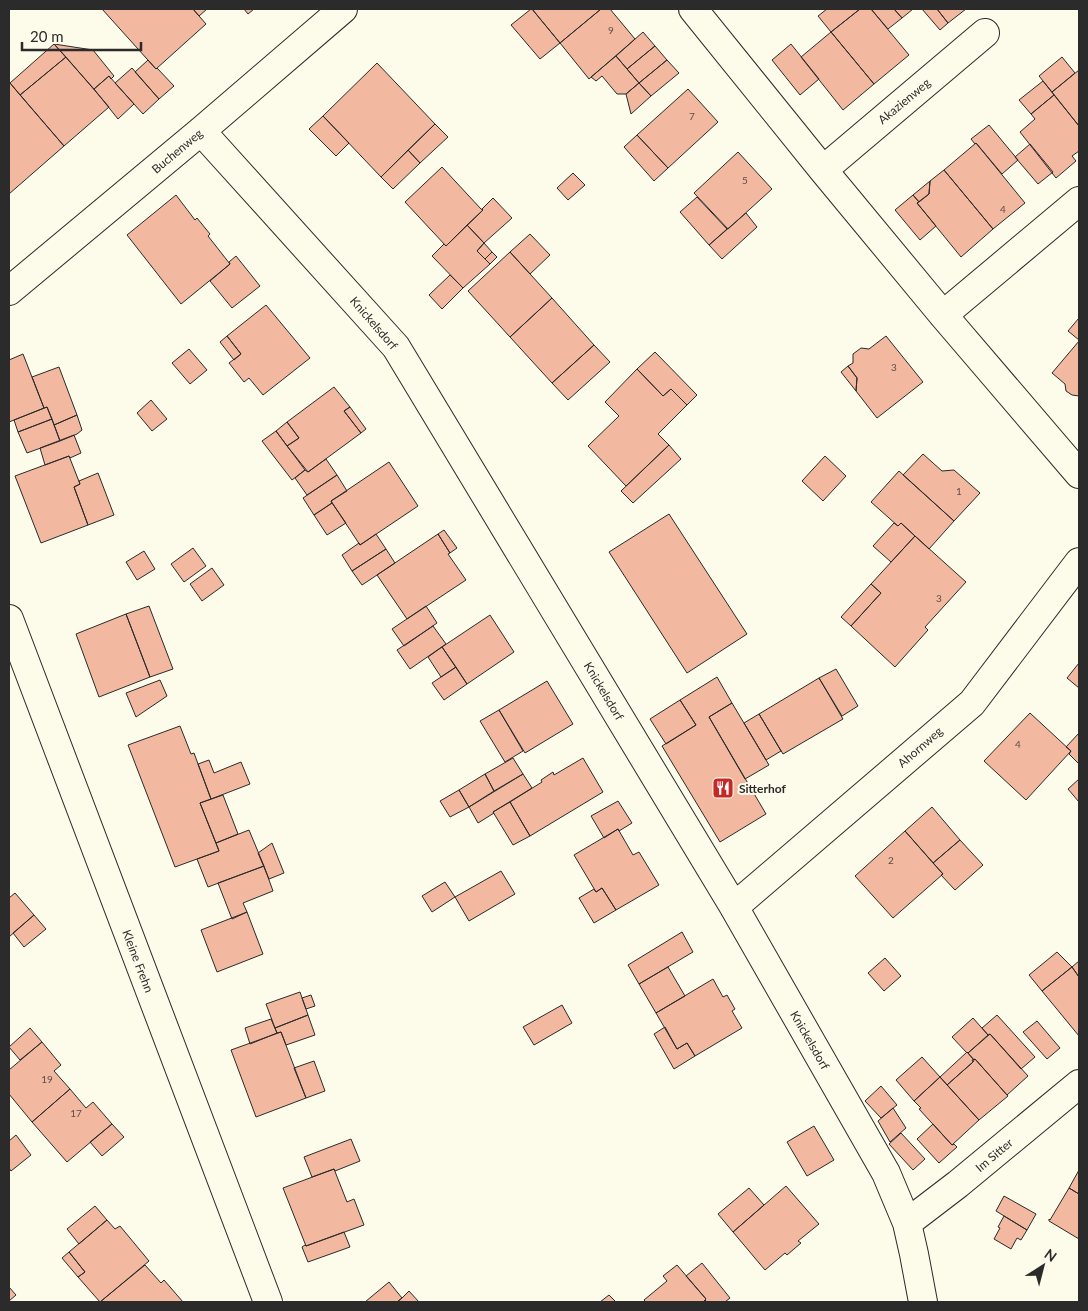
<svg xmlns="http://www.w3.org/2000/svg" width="1088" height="1311" font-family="Lato,sans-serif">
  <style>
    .building { fill: #f2b8a0; stroke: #2b2b2b }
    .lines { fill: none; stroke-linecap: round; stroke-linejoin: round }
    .minor-casing { stroke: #2b2b2b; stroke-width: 30 }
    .minor { stroke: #fdfbea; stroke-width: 28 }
    .labels { text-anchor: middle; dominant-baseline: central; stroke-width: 4; stroke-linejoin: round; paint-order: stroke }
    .number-label { font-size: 10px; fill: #5d4e48 }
    .street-label { font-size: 12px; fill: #2b2b2b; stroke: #fdfbea }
    .poi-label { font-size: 12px; font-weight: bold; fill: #2b2b2b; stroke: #fdfbea; text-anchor: start }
  </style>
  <rect width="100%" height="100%" fill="#fdfbea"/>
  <path class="building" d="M102 9H193L206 24 156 69Z
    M193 9H207L199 16Z
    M244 9H254L248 14Z
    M531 9H532L560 43 540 59 511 25Z
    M532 9H601L560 43Z
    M601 9H610L635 39 589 79 560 43Z
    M827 9H860L831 32 818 16Z
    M860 9H871L909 55 874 84 831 32Z
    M871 9H894L902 18 888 29Z
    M894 9H913L902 18Z
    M922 9H937L948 23 940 30Z
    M937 9H966L948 23Z
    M643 32 655 46 627 69 616 56Z
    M831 32 874 84 843 110 801 57Z
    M54 44 66 57 20 95 10 83Z
    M54 44 93 50 114 76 111 79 109 76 94 89Z
    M791 44 819 79 800 95 772 60Z
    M655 46 667 60 639 83 627 69Z
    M616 56 639 83 626 94H617L602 76 596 81 591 77Z
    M66 57 109 107 64 146 20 95Z
    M1062 57 1075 73 1052 92 1039 76Z
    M148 60 156 69 157 68 174 86 159 99 135 72Z
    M667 60 679 73 651 96 639 83Z
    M377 63 435 124 381 177 323 116Z
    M132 68 159 99 143 114 115 83Z
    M1079 70V126L1052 92Z
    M109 76 134 104 118 119 94 89Z
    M1043 81 1054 95 1031 114 1019 100Z
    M9 83H10L64 146 9 194Z
    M639 83 651 96 631 114 626 94Z
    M688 89 718 122 668 168 637 135Z
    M1054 95 1079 126V151L1072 156 1076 161 1056 178 1020 132 1035 119 1031 114Z
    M323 116 349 143 336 156 309 129Z
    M435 124 448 137 420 163 408 150Z
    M989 125 1018 160 1002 174 976 143 975 144 971 139Z
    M637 135 668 168 654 181 624 147Z
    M976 143 1025 203 993 229 944 170Z
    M1030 144 1053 172 1038 184 1015 157Z
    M408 150 420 163 393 189 381 177Z
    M738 152 772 189 728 229 694 193Z
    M442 167 481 209 483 210 446 246 405 202Z
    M944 170 993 229 961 257 917 203 929 194 930 181Z
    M573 173 585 185 568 200 557 188Z
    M930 181 929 194 919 202 913 195Z
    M176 195 195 220 197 218 210 234 208 236 230 264 181 304 127 235Z
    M913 195 919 202 917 203 936 226 920 240 895 210Z
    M697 197 727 229 709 245 680 212Z
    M493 198 512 218 484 243 467 225 483 210 482 209Z
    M746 213 757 227 722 259 709 245Z
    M467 225 484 243 477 251 490 264 463 288 432 256 444 244 446 246Z
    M530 234 550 255 530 274 510 252Z
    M484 243 492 252 485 259 477 251Z
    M492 252 497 257 490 264 485 259Z
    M510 252 552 298 510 337 468 291Z
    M236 256 260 286 232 308 210 281 230 264 229 262Z
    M450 275 463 288 442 309 429 295Z
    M552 298 594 345 552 383 510 337Z
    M266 305 310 358 263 395 249 378 244 382 229 363 241 354 227 336Z
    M1079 318V340L1068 331Z
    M227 336 241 354 234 360 220 342Z
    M886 336 923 382 877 418 856 391 857 378 848 366 853 363V354L861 348 869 349Z
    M1079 341V396L1072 395 1066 391 1065 384 1052 373Z
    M594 345 610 362 568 400 552 383Z
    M189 349 207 370 190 384 172 363Z
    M655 352 697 395 687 405 671 389 663 396 637 369Z
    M23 354 44 408 9 422V360Z
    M848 366 857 378 856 391 841 372Z
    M59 367 77 415 54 425 47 407 44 408 32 377Z
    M637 369 663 396 671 389 687 405 658 434 669 445 626 486 588 446 619 416 605 402Z
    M334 387 350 407 344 411 361 433 308 472 287 446 299 438 287 422Z
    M151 400 167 419 152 431 137 413Z
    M47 407 52 419 18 432 14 420Z
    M350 407 366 429 361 433 344 411Z
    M77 415 82 430 77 434 60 441 54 425Z
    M52 419 60 441 27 453 18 432Z
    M287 422 299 438 287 446 276 431Z
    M276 431 305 470 292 480 262 441Z
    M74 435 81 453 70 458 69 456 45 465 40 448Z
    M669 445 681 459 633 503 621 491Z
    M923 454 942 471 954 470 980 493 954 521 903 475Z
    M69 456 80 484 74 487 88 525 41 543 15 476Z
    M825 456 846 476 823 501 802 481Z
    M326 459 337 475 307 495 295 478 305 470 308 472Z
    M389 462 418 506 360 545 331 501Z
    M899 471 954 521 929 549 901 523 898 526 871 502Z
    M98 473 114 515 88 525 74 487 80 484 79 481Z
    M337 475 347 491 331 501 332 503 314 515 303 498Z
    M332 503 346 523 327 535 314 515Z
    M669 514 747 634 687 673 609 552Z
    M894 523 898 526 901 523 915 536 891 562 873 546Z
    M444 530 457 548 450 553 438 534Z
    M376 534 386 549 352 571 342 555 359 543 360 545Z
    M438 534 450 553 448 554 466 580 407 619 377 575Z
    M915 536 966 582 925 627 928 630 895 667 851 626 881 593 871 584Z
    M193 548 206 566 184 582 171 564Z
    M386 549 395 563 362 585 352 571Z
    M144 551 155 569 137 580 126 562Z
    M212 568 224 585 202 601 190 584Z
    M871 584 881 593 851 626 841 617Z
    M149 606 173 669 150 677 126 614Z
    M426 606 437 623 404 646 392 629Z
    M126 614 150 677 99 697 76 634Z
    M490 615 514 652 467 684 442 647Z
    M433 626 446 644 410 669 397 650Z
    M442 647 456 667 441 677 428 657Z
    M1079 663V688L1067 678Z
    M456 667 467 684 444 700 432 683Z
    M836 669 858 706 842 716 819 678Z
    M717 677 732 703 709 717 766 814 720 842 662 746 696 725 680 700Z
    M819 678 843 719 783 754 759 714Z
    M160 680 167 696 136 717 126 693Z
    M547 681 573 724 525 753 499 710Z
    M680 700 696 725 666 744 650 719Z
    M732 703 769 765 745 779 709 717Z
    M499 710 523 751 505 762 480 721Z
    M1030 713 1071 751 1026 800 984 761Z
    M759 714 781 751 766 760 744 723Z
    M180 726 191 754 194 753 211 799 200 803 219 851 175 867 128 745Z
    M1079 733V764L1069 754 1071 751 1066 747Z
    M513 758 523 774 494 791 485 774Z
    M583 758 603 792 530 836 510 802 542 782 541 780 553 772 554 775Z
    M209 760 214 773 241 762 250 784 211 799 198 764Z
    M485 774 494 791 469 807 459 790Z
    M523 774 532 788 493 812 494 813 478 823 469 807Z
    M1079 779V802L1068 789Z
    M459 790 469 807 450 817 440 801Z
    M223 795 238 834 216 843 200 803Z
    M618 801 632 823 619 831 618 829 604 838 591 816Z
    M510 802 530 836 513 845 493 812Z
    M932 807 960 840 933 863 905 831Z
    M618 829 633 855 639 852 659 885 616 910 602 888 596 892 574 855Z
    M249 830 264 866 208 887 197 859 219 851 216 843Z
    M905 831 943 874 893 918 855 876Z
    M960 840 983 865 955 890 941 875 943 874 933 863Z
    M272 843 284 873 269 879 258 853Z
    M264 866 273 891 243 903 247 912 232 919 218 883Z
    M501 871 515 894 469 921 455 897Z
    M445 882 455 897 432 912 422 896Z
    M602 888 616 910 594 923 579 898 594 889 596 892Z
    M15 893 34 915 9 937V898Z
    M247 912 263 954 217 972 201 930Z
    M34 915 46 929 24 947 13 933Z
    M682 932 693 952 639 984 628 965Z
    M1057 952 1072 967 1042 991 1029 975Z
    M885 958 901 976 884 991 868 973Z
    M1079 961V977L1072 967Z
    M668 967 685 996 656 1013 639 984Z
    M1072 967 1079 977V1036L1042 991Z
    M713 979 723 997 727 995 735 1009 732 1011 742 1028 695 1056 687 1043 677 1049 656 1013Z
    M300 992 308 1015 275 1028 266 1004Z
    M311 995 315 1006 306 1009 302 998Z
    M562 1005 572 1023 534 1045 523 1027Z
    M308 1015 315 1035 286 1045 281 1032 277 1033 275 1028Z
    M997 1015 1035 1057 1021 1069 990 1034 988 1035 982 1028Z
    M973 1018 988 1035 968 1053 967 1052V1053L952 1037Z
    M271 1019 277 1033 250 1044 245 1028Z
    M1037 1021 1060 1048 1047 1059 1023 1032Z
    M665 1027 677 1049 687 1043 695 1056 674 1069 654 1034Z
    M30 1028 42 1042 20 1060 9 1047Z
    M281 1032 306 1098 256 1117 231 1050Z
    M990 1034 1028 1076 1007 1095 975 1059 974 1060 968 1053Z
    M42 1042 61 1065 54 1071 70 1089 32 1122 9 1094V1070Z
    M967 1052 974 1060 973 1062 947 1085 940 1077Z
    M922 1057 940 1077 914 1101 896 1080Z
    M975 1059 1008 1096 979 1120 947 1085 973 1062 972 1060Z
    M314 1061 325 1091 306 1098 294 1068Z
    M940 1077 979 1120 952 1145 919 1109 921 1108 914 1101Z
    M881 1086 897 1105 881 1118 865 1101Z
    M70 1089 86 1108 93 1102 112 1124 67 1162 32 1122Z
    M893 1108 906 1128 890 1142 878 1121Z
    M112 1124 124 1137 102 1156 90 1142Z
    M933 1124 952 1145 954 1144 957 1147 939 1163 917 1139Z
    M814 1126 834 1160 807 1176 787 1142Z
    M901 1133 925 1159 913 1170 889 1144Z
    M16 1135 31 1155 11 1171 9 1168V1141Z
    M351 1139 360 1161 335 1171 334 1169 312 1177 304 1157Z
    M334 1169 347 1202 354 1199 364 1225 306 1246 283 1188Z
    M1079 1170V1194L1069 1188Z
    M786 1186 819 1224 798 1241 801 1243 787 1255 785 1253 765 1270 733 1232Z
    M749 1188 764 1205 733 1232 718 1214Z
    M1069 1188 1079 1194V1239L1049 1221V1219L1050 1220Z
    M1004 1196 1036 1214 1027 1230 996 1211Z
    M95 1206 107 1220 79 1244 67 1229Z
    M1004 1216 1027 1230 1021 1240 1017 1238 1011 1249 994 1239 1000 1228 998 1227Z
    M107 1220 115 1229 120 1226 149 1261 100 1302 78 1277 85 1272 69 1252Z
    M344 1232 350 1247 308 1262 302 1247 305 1245 306 1246Z
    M69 1252 85 1272 78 1277 62 1258Z
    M702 1263 730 1298 725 1302H707L705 1300 706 1299 686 1276Z
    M145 1265 161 1283 164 1280 183 1302H100Z
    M677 1265 706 1299 703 1302H646L644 1300 667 1281 663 1276Z
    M389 1282 402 1298 397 1302H365Z
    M9 1287 16 1295 9 1301Z
    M409 1291 419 1302H397L402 1298Z
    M609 1295 616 1302H600Z"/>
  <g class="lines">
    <g class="minor-casing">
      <path id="minor" d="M693 9 823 170 943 315 1079 474
        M201 131 396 347 734 907 886 1173 907 1223 914 1254 923 1302
        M823 170 985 33
        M9 291 201 131 343 9
        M943 315 1079 201
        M9 619 268 1302
        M734 907 972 703 1079 562
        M907 1223 958 1184 1079 1084"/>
    </g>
    <use href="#minor" class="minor"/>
  </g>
  <defs>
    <g id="restaurant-square" transform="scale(1.125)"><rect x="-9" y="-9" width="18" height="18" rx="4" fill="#c62828" stroke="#fdfbea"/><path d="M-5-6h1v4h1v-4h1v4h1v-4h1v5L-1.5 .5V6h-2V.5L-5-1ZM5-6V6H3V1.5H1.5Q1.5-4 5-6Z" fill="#fff"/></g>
  </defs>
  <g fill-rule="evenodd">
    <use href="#restaurant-square" x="723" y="788"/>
  </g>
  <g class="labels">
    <g class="number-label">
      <text x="611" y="30">9</text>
      <text x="692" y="116">7</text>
      <text x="745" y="180">5</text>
      <text x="1003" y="209">4</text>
      <text x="894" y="367">3</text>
      <text x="959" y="491">1</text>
      <text x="939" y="598">3</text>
      <text x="1018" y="744">4</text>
      <text x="891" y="860">2</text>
      <text x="47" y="1079">19</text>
      <text x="76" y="1113">17</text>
    </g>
    <g class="street-label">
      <text transform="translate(904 101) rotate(-40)">Akazienweg</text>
      <text transform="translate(177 151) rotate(-40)">Buchenweg</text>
      <text transform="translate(374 323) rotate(49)">Knickelsdorf</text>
      <text transform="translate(604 691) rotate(59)">Knickelsdorf</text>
      <text transform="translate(920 747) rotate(-41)">Ahornweg</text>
      <text transform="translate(138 961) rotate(69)">Kleine Frehn</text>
      <text transform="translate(810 1040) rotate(60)">Knickelsdorf</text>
      <text transform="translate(994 1155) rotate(-40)">Im Sitter</text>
    </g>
    <g class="poi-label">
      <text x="739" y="788">Sitterhof</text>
    </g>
  </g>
  <rect width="1088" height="1311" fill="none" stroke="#2b2b2b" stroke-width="20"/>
  <g transform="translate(1043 1266) rotate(36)" stroke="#fdfbea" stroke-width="4" paint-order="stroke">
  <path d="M0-4L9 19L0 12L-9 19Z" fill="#2b2b2b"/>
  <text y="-8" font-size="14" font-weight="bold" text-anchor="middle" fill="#2b2b2b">N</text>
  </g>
  <path d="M22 42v8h119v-8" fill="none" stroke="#2b2b2b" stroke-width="2.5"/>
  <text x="30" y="42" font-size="15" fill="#2b2b2b" stroke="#fdfbea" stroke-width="4" paint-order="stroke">20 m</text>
</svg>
